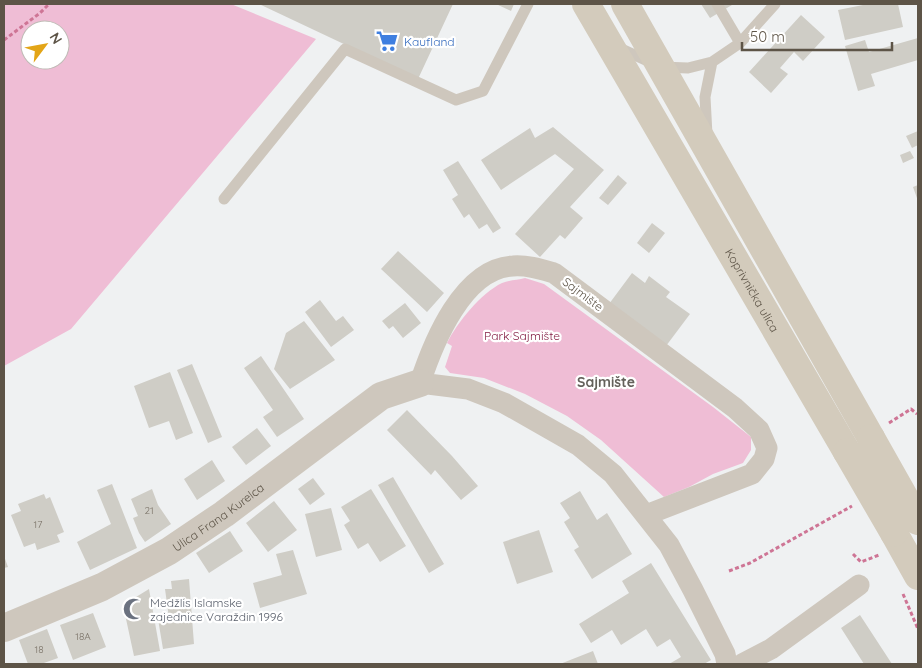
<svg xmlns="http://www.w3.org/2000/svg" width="922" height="668" font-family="Quicksand,sans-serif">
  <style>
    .green { fill: #efbdd5; fill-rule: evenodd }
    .building { fill: #cfcdc6 }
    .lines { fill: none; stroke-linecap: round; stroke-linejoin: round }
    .path { stroke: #ce7595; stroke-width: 3; stroke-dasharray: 4 2.5; stroke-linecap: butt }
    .service { stroke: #cec7bd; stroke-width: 11 }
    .minor { stroke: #cec7bd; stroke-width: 21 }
    .tertiary { stroke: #cec7bd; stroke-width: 28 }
    .secondary { stroke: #d3cbbc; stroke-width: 28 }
    .secondary-bridge { stroke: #d3cbbc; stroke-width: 28 }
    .labels { text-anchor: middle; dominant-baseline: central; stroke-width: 4.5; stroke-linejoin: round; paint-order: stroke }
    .number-label { font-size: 10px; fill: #7a7267 }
    .shop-label { font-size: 12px; fill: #366cbe; stroke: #fff; text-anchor: start }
    .street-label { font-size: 12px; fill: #5d5447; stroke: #fff }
    .park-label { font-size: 12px; fill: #7f163d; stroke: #fff }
    .worship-label { font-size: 12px; fill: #5b616d; stroke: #fff; text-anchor: start }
    .neighbourhood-label { font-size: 14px; font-weight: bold; fill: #64615b; stroke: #fff }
  </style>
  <rect width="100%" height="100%" fill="#eff1f2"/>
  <path class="green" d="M4 4H231L316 39 71 329 4 366ZM30 30H60V60H30Z
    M525 278 544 284 713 407 751 437V450L743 463 713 474 689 487 664 497 601 440 567 416 525 394 484 378 450 373 445 367 452 346 447 343C457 323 481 293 502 283 509 280 518 280 525 278Z"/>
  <path class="building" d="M259 4H453L418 79Z
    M496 4H514L511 11Z
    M701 4H732V5L710 18Z
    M868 4H898L903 27 845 40 838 10Z
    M801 15 825 37 803 61 794 52 780 68 788 74 771 93 749 72Z
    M918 38V60L871 74 875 86 858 91 845 46 865 40 869 52Z
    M553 127 604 170 570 207 583 218 565 239 560 235 540 257 515 234 574 169 555 154 501 190 481 160 530 128 535 138Z
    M918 131V145L912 148 906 136Z
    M910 151 914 158 903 163 900 155Z
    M458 161 501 228 493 233 487 224 479 229 469 214 464 218 452 199 458 195 443 170Z
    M618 175 627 183 608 205 599 198Z
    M918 185V201L913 187Z
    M652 223 665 233 649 253 637 243Z
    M398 251 444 293 427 312 381 269Z
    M632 273 645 283 649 276 670 292 666 297 690 314 666 346 609 304Z
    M320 300 336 321 343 316 354 330 331 347 305 312Z
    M405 303 421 323 403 338 393 326 389 329 382 321Z
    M304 321 335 360 290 389 274 369 286 333Z
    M261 356 304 419 277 437 263 417 273 410 244 368Z
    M192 364 222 437 208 443 177 370Z
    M170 372 193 433 176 440 169 421 149 428 134 386Z
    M407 410 452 456 478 486 461 500 435 470 431 475 387 430Z
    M257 428 271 446 246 465 232 447Z
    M212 460 225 481 197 500 184 479Z
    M393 477 444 564 429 573 378 485Z
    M313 478 325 494 310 505 298 489Z
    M112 484 137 548 90 570 77 542 111 524 97 490Z
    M152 489 158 505 171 524 145 542 139 533 133 518 138 516 131 499Z
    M371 489 406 546 380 562 368 543 358 549 344 525 350 521 341 507Z
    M580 491 597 520 607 513 632 554 592 579 574 550 579 547 564 522 570 518 560 503Z
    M44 494 46 499 50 497 64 532 57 535 60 542 37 550 35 543 24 547 11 515 21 511 18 504Z
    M274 501 297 530 268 552 246 523Z
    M331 508 342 550 316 557 305 514Z
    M539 530 553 572 517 584 503 542Z
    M230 531 243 551 209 573 196 553Z
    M293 550 307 594 260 608 253 583 282 575 276 554Z
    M4 556 8 567 4 568Z
    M651 563 711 660 704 664H669L681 657 670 639 657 647 646 629 621 645 612 630 591 643 579 624 629 593 622 581Z
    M189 579 194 644 163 649 158 619 169 618 165 589H172L171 581Z
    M149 589 160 651 134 656 123 605Z
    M93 613 106 647 73 660 60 625Z
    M860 615 892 664H864L841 628Z
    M47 629 58 658 41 664H28L19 640Z
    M593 651 598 664H560Z"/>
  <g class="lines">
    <path class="path" d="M4 40 40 13 49 4
      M889 423 911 409 917 414
      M853 554 861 562 879 555
      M729 571 750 563 852 506
      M903 594 918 629"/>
    <path class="service" d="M740 43 775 4
      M617 47 661 67 688 68 712 62
      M707 135 705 97 712 62 740 43 717 4
      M224 199 345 49 456 100 483 91 528 4"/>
    <path class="minor" d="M646 515 752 474 764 459 767 448 759 430 735 408 554 273C540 269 527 265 513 266 463 268 433 343 420 383L468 389 504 403 578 445 613 474 669 545 693 590 725 654 727 664
      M742 664 771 649 859 585"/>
    <path class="tertiary" id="s1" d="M4 628 102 587 169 551 224 514 381 396 420 383"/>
    <g class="secondary">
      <path id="s2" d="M586 4 847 452"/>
      <path d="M625 4 871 438"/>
      <path d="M894 533 918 576"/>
    </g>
    <path class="secondary-bridge" d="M871 438 918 521
      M847 452 894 533"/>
  </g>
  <defs>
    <g id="supermarket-bare" transform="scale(1.725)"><path d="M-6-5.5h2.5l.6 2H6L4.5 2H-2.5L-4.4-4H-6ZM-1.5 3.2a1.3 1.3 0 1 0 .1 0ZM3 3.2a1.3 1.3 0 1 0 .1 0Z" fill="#3f7fe0" stroke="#fff" stroke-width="2.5" paint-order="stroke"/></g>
    <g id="mosque-bare" transform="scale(1.725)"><path d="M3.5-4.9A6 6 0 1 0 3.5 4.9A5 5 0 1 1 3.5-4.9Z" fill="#6b7280" stroke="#fff" stroke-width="2.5" paint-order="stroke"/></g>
  </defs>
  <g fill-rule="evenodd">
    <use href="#supermarket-bare" x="387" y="41"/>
    <use href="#mosque-bare" x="134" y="609"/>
  </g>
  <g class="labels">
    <g class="number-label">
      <text x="149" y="510">21</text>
      <text x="38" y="524">17</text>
      <text x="83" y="636">18A</text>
      <text x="39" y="649">18</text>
    </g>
    <g class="shop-label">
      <text x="404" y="41">Kaufland</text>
    </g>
    <g class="street-label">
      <text stroke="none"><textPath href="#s2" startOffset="331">Koprivnička ulica</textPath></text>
      <text transform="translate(583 294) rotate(37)">Sajmište</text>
      <text stroke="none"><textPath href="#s1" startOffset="242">Ulica Frana Kurelca</textPath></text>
    </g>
    <g class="park-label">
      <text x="522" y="335">Park Sajmište</text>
    </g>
    <g class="worship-label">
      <text x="150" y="602">Medžlis Islamske<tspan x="150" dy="14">zajednice Varaždin 1996</tspan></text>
    </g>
    <g class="neighbourhood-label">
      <text x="606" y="382">Sajmište</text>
    </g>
  </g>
  <rect width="922" height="668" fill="none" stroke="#5d5447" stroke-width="10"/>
  <g transform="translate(45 45) rotate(58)"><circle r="24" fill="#ffffff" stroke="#bebbb5"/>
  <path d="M0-4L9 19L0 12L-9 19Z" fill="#e3a517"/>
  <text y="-8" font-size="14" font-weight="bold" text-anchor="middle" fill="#5d5447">N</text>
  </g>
  <path d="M742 42v8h150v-8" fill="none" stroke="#5d5447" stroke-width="2.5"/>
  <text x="750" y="42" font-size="15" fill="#5d5447" stroke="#ffffff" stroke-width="4" paint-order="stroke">50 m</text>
</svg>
